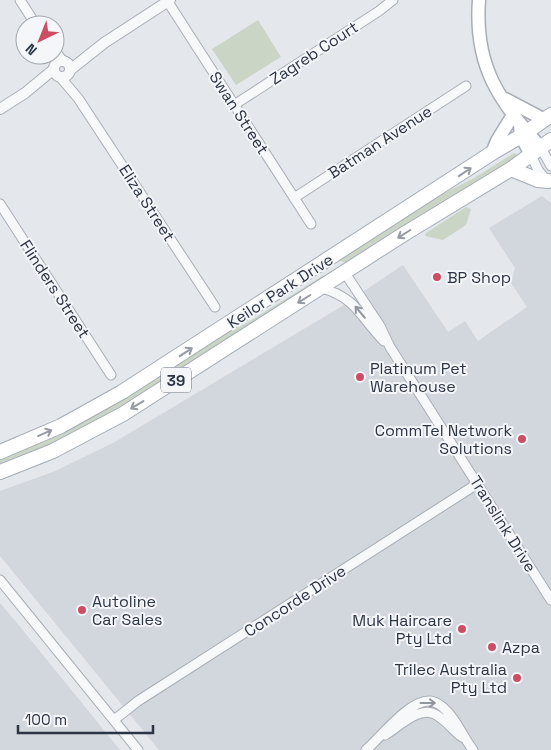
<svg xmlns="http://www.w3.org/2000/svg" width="551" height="750" font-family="'Space Grotesk',sans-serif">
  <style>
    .built { fill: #d2d6dd }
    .green { fill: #cad5c6 }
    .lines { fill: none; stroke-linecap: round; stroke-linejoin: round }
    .minor-casing { stroke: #a9aeb6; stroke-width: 11 }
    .tertiary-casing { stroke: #a9aeb6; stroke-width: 12 }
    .secondary-casing { stroke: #a9aeb6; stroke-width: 15 }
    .primary-casing { stroke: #a4acb7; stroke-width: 16 }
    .minor { stroke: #f7f8fa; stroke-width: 9 }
    .tertiary { stroke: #f7f8fa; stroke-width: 10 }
    .secondary { stroke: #fff; stroke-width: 12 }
    .primary { stroke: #fff; stroke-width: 14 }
    .oneway { stroke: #969aa2 }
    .oneway2 { stroke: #92969f }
    .poi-dot { fill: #cc4e65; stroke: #f4f6f9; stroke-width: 2 }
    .labels { text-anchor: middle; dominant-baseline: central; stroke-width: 4; stroke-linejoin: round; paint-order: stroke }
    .shield { fill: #f4f6f9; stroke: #686f7a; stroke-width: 1 }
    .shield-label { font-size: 15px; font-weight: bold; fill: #2c3544 }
    .street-label { font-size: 16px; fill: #2c3544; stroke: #f4f6f9 }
    .poi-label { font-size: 16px; fill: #2c3544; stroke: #f4f6f9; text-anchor: start }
  </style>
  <rect width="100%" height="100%" fill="#e4e7ec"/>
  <path class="built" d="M542 196 551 203V750H159L0 556V491L53 472 113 443 339 308 403 265 448 332 465 321 478 341 527 307 511 283 515 268 489 228Z
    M0 603 17 623 120 750H0Z"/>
  <path class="green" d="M258 20 281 57 236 85 212 49Z
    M514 153 517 154 512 160 349 264 339 260 435 198 474 178Z
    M466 207 471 209 466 225 443 240 425 236 426 233Z
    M324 275H329L126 407 75 435 0 467V457L250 321Z"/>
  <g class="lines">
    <g class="minor-casing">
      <path id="minor" d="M20 0 36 25
        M168 2 311 224
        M55 51 63 61
        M60 77 78 98 215 307
        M234 105 379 11 393 0
        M541 148 551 166
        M531 155 538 170 547 181
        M294 198 466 86
        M0 204 111 375
        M345 273 380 326 390 347 551 600
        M321 288C356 297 361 318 384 341
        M0 580 138 750
        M114 720 138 701 477 484
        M385 735C399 727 421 703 438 716 447 722 454 731 462 737
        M366 750C380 738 410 699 430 701 440 702 449 713 454 720 461 730 466 741 473 750"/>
    </g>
    <g class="tertiary-casing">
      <path id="tertiary" d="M54 69a8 8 0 1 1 16 0a8 8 0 1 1-16 0Z
        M70 70 104 43 170 0
        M0 109 25 93 54 69"/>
    </g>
    <g class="secondary-casing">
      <path id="secondary" d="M479 0C474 67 499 100 541 148
        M505 99 545 120
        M520 125 521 136 531 155
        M492 153 497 141 513 115"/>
    </g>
    <g class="primary-casing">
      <path id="primary" d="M511 169 538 180 548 181
        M0 452 61 426 122 392 492 153 521 136 551 115
        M0 472 53 451 123 414 404 234 511 169 551 140"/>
    </g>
    <use href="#minor" class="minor"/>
    <use href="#tertiary" class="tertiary"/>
    <use href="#secondary" class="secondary"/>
    <use href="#primary" class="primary"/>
  </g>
  <defs><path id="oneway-shaft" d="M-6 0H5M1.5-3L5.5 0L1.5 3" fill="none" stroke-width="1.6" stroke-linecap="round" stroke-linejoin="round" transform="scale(1.25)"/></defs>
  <g class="oneway">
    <use href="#oneway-shaft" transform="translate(465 172) rotate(-34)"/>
    <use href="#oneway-shaft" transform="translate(404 234) rotate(148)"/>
    <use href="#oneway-shaft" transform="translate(304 299) rotate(148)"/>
    <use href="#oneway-shaft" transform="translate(186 352) rotate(-33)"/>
    <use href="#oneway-shaft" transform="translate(137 405) rotate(149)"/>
    <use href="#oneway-shaft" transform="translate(45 433) rotate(-24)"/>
  </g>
  <g class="oneway2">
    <use href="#oneway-shaft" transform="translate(360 312) rotate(-130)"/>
    <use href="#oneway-shaft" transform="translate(428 703)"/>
  </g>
  <g class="poi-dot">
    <circle cx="437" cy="277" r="5"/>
    <circle cx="360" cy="377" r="5"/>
    <circle cx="522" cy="439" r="5"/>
    <circle cx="82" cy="610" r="5"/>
    <circle cx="462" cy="629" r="5"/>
    <circle cx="492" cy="647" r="5"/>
    <circle cx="517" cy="678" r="5"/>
  </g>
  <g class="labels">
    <rect class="shield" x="161" y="367.5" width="30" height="25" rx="4"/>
    <g class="shield-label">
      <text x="176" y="380">39</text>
    </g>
    <g class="street-label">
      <text transform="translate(314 53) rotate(-33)">Zagreb Court</text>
      <text transform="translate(239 113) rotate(57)">Swan Street</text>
      <text transform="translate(380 142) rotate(-33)">Batman Avenue</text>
      <text transform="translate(147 203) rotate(57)">Eliza Street</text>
      <text transform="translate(55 289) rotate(57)">Flinders Street</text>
      <text transform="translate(280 291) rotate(-33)">Keilor Park Drive</text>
      <text transform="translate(503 524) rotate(58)">Translink Drive</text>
      <text transform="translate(295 601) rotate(-33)">Concorde Drive</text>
    </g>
    <g class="poi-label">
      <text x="447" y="277">BP Shop</text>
      <text x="370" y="368">Platinum Pet<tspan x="370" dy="18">Warehouse</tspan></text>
      <text x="512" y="430" text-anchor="end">CommTel Network<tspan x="512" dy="18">Solutions</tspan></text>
      <text x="92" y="601">Autoline<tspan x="92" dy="18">Car Sales</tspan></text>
      <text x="452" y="620" text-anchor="end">Muk Haircare<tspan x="452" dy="18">Pty Ltd</tspan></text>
      <text x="502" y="647">Azpa</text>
      <text x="507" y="669" text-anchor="end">Trilec Australia<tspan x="507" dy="18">Pty Ltd</tspan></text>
    </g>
  </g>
  <g transform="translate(40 40) rotate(223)"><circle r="24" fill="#f4f6f9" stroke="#a4a9b1"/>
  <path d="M0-4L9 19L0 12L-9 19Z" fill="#cc4e65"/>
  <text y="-8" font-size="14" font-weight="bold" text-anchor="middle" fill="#2c3544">N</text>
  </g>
  <path d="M18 725v8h135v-8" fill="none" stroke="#2c3544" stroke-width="2.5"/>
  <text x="25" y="725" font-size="15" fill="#2c3544" stroke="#f4f6f9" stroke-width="4" paint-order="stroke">100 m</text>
</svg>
